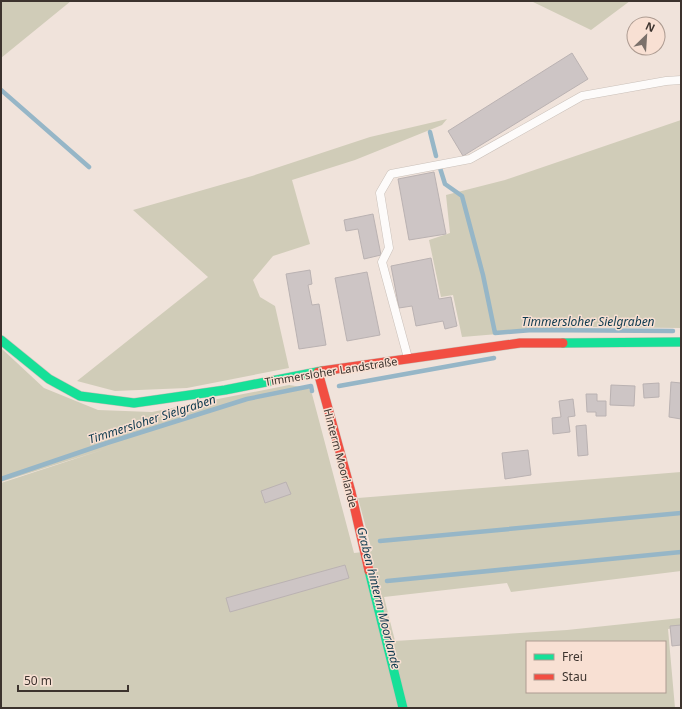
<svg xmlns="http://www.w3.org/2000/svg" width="682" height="709" font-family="'Noto Sans',sans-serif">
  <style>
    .green { fill: #d0ccb8; fill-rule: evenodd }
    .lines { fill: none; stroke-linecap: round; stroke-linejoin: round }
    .stream { stroke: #96b6c7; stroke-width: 4.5 }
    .building { fill: #cdc5c5; stroke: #bab2b2 }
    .lane-casing { stroke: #cac0b9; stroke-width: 9 }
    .fast-casing { stroke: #cac0b9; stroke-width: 10 }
    .jam-casing { stroke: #cac0b9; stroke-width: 10 }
    .lane { stroke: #fdfbfa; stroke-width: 8 }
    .fast { stroke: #16e098; stroke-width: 9 }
    .jam { stroke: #f24e42; stroke-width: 9 }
    .labels { text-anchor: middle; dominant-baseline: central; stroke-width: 3; stroke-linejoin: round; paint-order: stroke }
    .street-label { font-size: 11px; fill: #3c332e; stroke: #f8e0d3 }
    .water-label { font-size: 12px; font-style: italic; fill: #0d394e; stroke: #f8e0d3 }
  </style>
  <rect width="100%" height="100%" fill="#f0e3db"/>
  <path class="green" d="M1 1H71L1 58Z
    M531 1H630L591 30Z
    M447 119 442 125 355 160 292 180 310 244 273 256 253 280 260 297 275 306 289 368 187 388 115 391 77 381 208 277 133 210 252 176 370 137Z
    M681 120V328L581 327 462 337 453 295 441 297 429 240 450 233 446 195 505 180Z
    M1 348 44 388 98 410 152 412 289 385 308 388 312 394 354 553 372 551 358 498 681 472V571L511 592 507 583 384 597 395 641 567 630 681 618V627L668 629 675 708H1V483L105 449 1 482ZM527 642H665V692H527Z"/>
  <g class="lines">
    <path class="stream" d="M1 90 89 167
      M430 132 436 156
      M440 168 445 184 462 196 483 275 495 333 532 330 673 331
      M339 386 494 358
      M1 479 107 443 247 399 311 386 312 391
      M380 541 681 513
      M387 581 681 552"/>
  </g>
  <path class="building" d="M572 53 588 79 463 156 448 131Z
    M434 172 446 234 409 240 398 179Z
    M373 214 381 255 364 259 358 229 346 231 344 220Z
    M431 258 439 299 451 297 457 326 445 329 443 321 416 326 412 306 399 308 391 266Z
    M310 270 312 284 308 285 312 305 319 304 326 345 299 349 286 274Z
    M367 272 380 335 347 341 335 278Z
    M671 382 681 383V419L669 417Z
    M659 383V397L644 398 643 384Z
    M611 385 635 386 634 406 610 405Z
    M586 394H597V401H606V416H596V412H587Z
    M573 399 575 416 568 417 570 432 553 434 552 418 561 417 559 401Z
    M586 425 588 455 578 456 576 426Z
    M528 450 531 475 505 479 502 453Z
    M286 482 291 494 265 503 261 491Z
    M345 565 349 578 230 612 226 598Z
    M681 625V645L672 646 670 626Z"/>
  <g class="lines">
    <g class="lane-casing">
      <path id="lane" d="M408 358 382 262 389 248 380 193 391 174 470 159 582 96 666 81 681 80"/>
    </g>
    <g class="fast-casing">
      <path id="fast" d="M1 340 49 379 80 396 134 403 225 390 322 371
        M563 343 681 342
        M369 571 403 708"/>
    </g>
    <g class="jam-casing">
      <path id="jam" d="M322 371 520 343H563
        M318 372 351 492 369 571"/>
    </g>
    <use href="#lane" class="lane"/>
    <use href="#fast" class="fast"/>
    <use href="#jam" class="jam"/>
  </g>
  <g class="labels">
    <g class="street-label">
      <text transform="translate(331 371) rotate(-9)">Timmersloher Landstraße</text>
      <text transform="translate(341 458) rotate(75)">Hinterm Moorlande</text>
    </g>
    <g class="water-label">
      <text x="588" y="321">Timmersloher Sielgraben</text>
      <text transform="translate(152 419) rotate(-18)">Timmersloher Sielgraben</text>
      <text transform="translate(379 598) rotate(76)">Graben hinterm Moorlande</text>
    </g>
  </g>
  <rect width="682" height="709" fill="none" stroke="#3c332e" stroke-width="4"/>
  <rect x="526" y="641" width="140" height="52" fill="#f8e0d3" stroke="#ad9b91"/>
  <rect x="534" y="654" width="20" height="6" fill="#16e098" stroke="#ad9b91"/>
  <text x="562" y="661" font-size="12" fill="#3c332e">Frei</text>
  <rect x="534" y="674" width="20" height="6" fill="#f24e42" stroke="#ad9b91"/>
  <text x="562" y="681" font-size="12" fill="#3c332e">Stau</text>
  <g transform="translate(646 36) rotate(25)"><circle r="19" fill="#f8e0d3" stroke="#ad9b91"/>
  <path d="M0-3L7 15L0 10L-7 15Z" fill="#7b716b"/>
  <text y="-6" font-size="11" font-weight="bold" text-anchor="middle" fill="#3c332e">N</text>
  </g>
  <path d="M18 685v6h110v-6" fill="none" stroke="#3c332e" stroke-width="2"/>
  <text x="24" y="685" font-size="12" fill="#3c332e" stroke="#f8e0d3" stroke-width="3" paint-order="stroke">50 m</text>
</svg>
